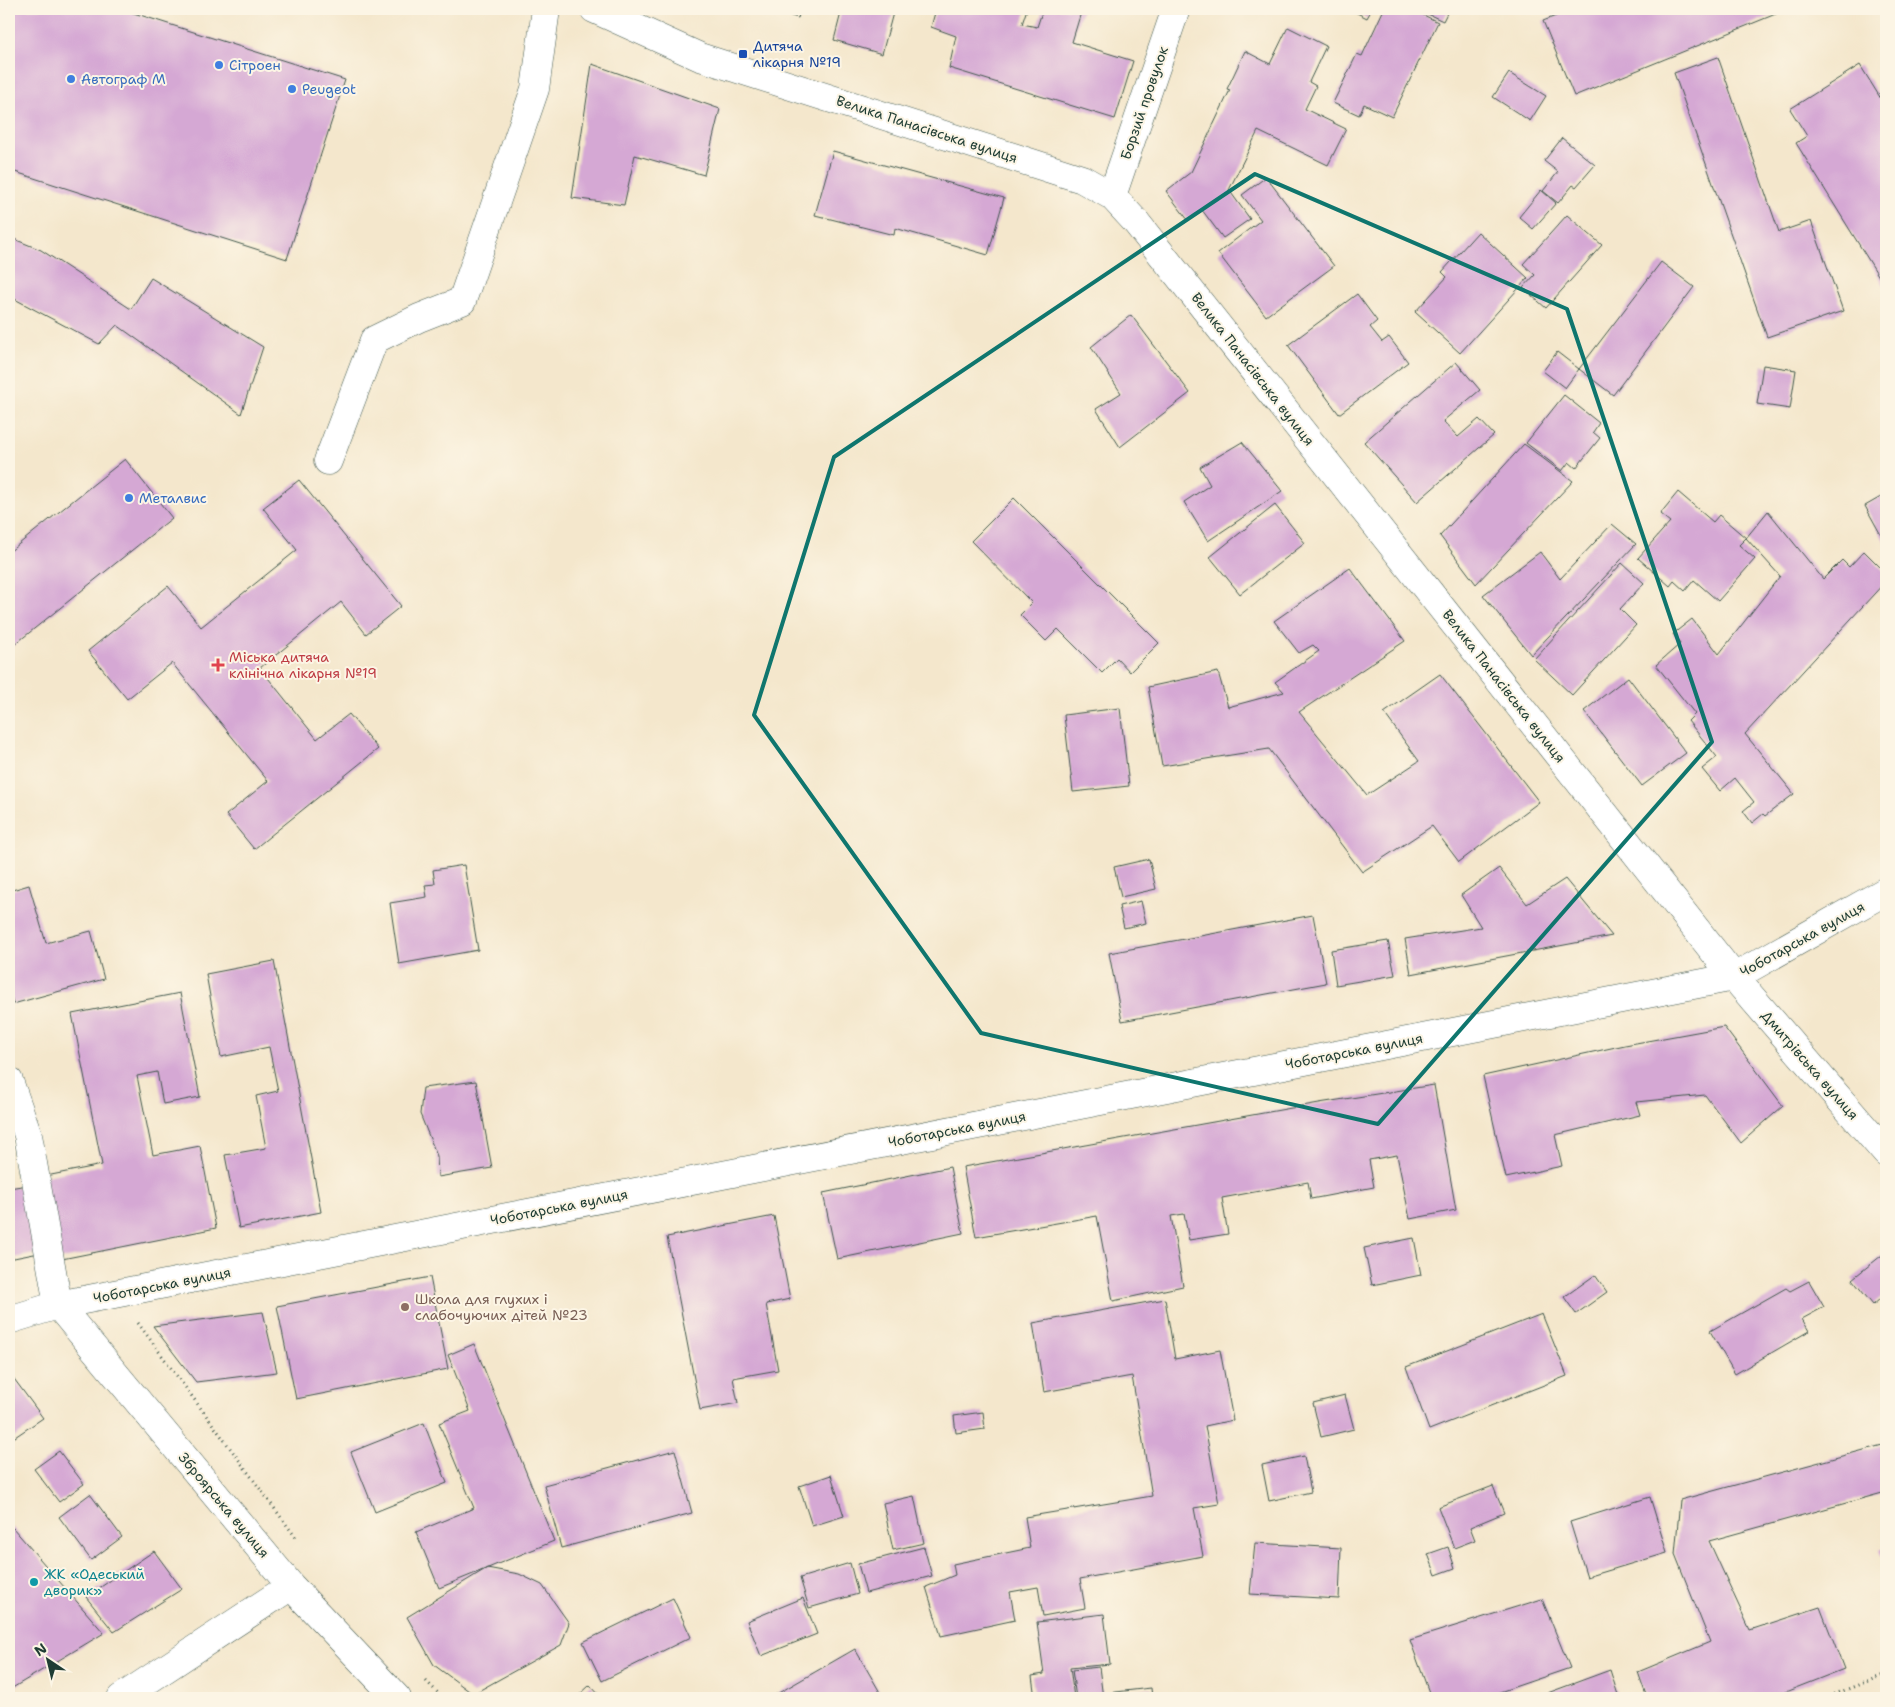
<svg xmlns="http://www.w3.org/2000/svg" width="1895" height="1707" font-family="'Shantell Sans',sans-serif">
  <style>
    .building { fill: #d5a8d4 }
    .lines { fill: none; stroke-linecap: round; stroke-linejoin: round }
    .minor-casing { stroke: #3f564b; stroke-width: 29 }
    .path { stroke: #3f564b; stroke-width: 3; stroke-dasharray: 1 4; stroke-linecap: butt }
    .minor { stroke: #fff; stroke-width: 28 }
    .marked { fill: none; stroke: #0f766e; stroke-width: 4; stroke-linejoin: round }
    .transit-dot { fill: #1a4fb4; stroke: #fcf5e5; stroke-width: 2 }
    .shop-dot { fill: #3f7fe0; stroke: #fcf5e5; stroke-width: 2 }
    .health-dot { fill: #e0444e; stroke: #fcf5e5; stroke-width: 2 }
    .education-dot { fill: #8d6e63; stroke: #fcf5e5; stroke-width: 2 }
    .culture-dot { fill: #0f9aa8; stroke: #fcf5e5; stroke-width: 2 }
    .labels { text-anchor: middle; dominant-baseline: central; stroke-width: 4; stroke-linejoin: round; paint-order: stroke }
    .transit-label { font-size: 14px; fill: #164399; stroke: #fcf5e5; text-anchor: start }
    .shop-label { font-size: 14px; fill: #366cbe; stroke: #fcf5e5; text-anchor: start }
    .street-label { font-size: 14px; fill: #1f3d34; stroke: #fcf5e5 }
    .health-label { font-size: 14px; fill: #be3a42; stroke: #fcf5e5; text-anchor: start }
    .education-label { font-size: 14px; fill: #785e54; stroke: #fcf5e5; text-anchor: start }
    .culture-label { font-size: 14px; fill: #0d838f; stroke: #fcf5e5; text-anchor: start }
  </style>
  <rect width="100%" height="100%" fill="#fcf5e5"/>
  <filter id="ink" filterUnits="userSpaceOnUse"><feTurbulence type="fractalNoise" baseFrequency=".02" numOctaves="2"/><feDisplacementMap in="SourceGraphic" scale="10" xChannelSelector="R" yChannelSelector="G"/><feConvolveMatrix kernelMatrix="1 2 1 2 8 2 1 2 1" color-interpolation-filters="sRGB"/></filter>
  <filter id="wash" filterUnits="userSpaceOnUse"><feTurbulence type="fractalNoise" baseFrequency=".0096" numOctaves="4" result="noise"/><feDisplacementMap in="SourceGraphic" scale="20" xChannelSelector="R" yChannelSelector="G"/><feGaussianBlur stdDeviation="1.12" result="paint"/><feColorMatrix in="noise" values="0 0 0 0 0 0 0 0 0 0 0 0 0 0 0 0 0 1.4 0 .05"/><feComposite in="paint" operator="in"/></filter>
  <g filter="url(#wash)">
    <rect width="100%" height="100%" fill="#f4e7cc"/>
    <g id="blocks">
      <path class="building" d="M9 9H121L345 80 287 259 9 170Z
        M769 9H801L798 18Z
        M842 9H894L882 54 834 40Z
        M936 9H1027L1022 24 1037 27 1043 9H1082L1072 42 1133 61 1115 119 949 68 956 36 931 27Z
        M1349 9H1372L1367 18Z
        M1384 9H1411L1438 22 1392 117 1364 104 1359 115 1333 103 1357 54 1362 56Z
        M1417 9H1449L1443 21Z
        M1574 9H1788L1574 96 1543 21Z
        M1288 27 1326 46 1309 82 1316 86 1305 109 1346 129 1328 165 1258 131 1229 190 1250 219 1223 238 1202 210 1188 220 1166 191 1191 172 1230 90 1227 89 1245 51 1270 64Z
        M1718 57 1779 232 1811 221 1843 311 1767 337 1674 73Z
        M592 64 720 109 704 175 635 155 624 205 572 198Z
        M1860 65 1886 107V288L1796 143 1807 136 1790 109Z
        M1509 73 1546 96 1530 121 1493 97Z
        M1562 138 1595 165 1576 187 1573 185 1558 203 1543 191 1558 172 1544 161Z
        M833 151 1004 198 988 255 895 228 894 235 815 215Z
        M1266 177 1334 266 1266 316 1218 253 1261 220 1242 195Z
        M1541 190 1556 203 1533 229 1519 217Z
        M1567 215 1602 245 1546 308 1523 288 1535 275 1523 264Z
        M1478 232 1528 278 1460 353 1415 312 1447 277 1442 272Z
        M9 237 41 250 131 309 151 278 263 347 241 414 117 325 99 344 9 296Z
        M1661 262 1694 287 1613 395 1579 369Z
        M1357 294 1377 321 1370 327 1382 342 1389 337 1408 362 1339 414 1288 345Z
        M1131 315 1190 393 1120 447 1096 409 1121 393 1091 347Z
        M1557 352 1579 369 1565 388 1543 371Z
        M1456 362 1480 390 1443 421 1458 437 1479 419 1494 435 1417 502 1364 442Z
        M1763 365 1796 370 1790 409 1757 404Z
        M1564 395 1599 423 1593 432 1600 438 1576 468 1569 462 1562 471 1526 443Z
        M1242 442 1282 491 1208 541 1184 502 1210 485 1200 467Z
        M1524 444 1573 481 1476 584 1440 536Z
        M125 459 172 518 9 649V552Z
        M299 480 401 606 366 634 341 602 260 668 317 739 349 714 378 749 254 849 226 815 268 781 172 663 127 699 88 651 168 586 201 627 297 550 263 508Z
        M1678 492 1713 522 1719 515 1746 538 1768 511 1823 579 1842 560 1849 567 1864 551 1886 573V581L1745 734 1794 794 1765 816 1763 814 1752 823 1743 811 1754 802 1735 778 1720 791 1702 769 1717 757 1688 721 1695 714 1656 665 1680 644 1673 634 1692 619 1719 654 1780 576 1746 538 1739 545 1755 559 1718 601 1694 580 1685 591 1674 581 1670 586 1638 558 1670 522 1660 514Z
        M1886 494V544L1865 506Z
        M1014 498 1159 643 1130 672 1117 658 1102 673 1058 629 1046 641 1020 615 1032 603 971 541Z
        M1275 505 1305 543 1240 594 1210 557Z
        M1612 524 1636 544 1531 655 1483 595 1540 552 1560 579Z
        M1622 563 1644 583 1620 609 1636 625 1572 695 1534 659Z
        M1350 568 1405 641 1299 712 1367 795 1419 761 1384 713 1440 674 1539 802 1459 862 1432 826 1362 872 1269 749 1162 766 1148 687 1218 672 1228 707 1284 692 1275 682 1319 651 1313 645 1299 653 1274 621Z
        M1628 677 1686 753 1642 786 1584 711Z
        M1120 708 1129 786 1073 792 1064 715Z
        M1149 859 1156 889 1121 897 1114 867Z
        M464 865 478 950 399 964 390 903 427 897 425 885 435 884 433 870Z
        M1499 868 1527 904 1565 879 1612 936 1411 974 1405 939 1481 927 1461 895Z
        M29 885 46 943 91 931 104 979 13 1004 9 988V891Z
        M1141 901 1146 923 1124 928 1119 906Z
        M1313 915 1326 983 1122 1021 1109 953Z
        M1388 941 1395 975 1336 985 1331 950Z
        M274 961 321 1212 239 1228 225 1155 266 1148 256 1096 278 1091 269 1047 221 1057 206 974Z
        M180 993 200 1097 163 1104 157 1072 137 1076 153 1155 200 1146 216 1228 57 1260 41 1177 102 1165 72 1014Z
        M1724 1027 1783 1106 1741 1143 1705 1095 1636 1102 1640 1115 1555 1135 1562 1166 1506 1178 1483 1076 1625 1045Z
        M476 1081 492 1168 438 1177 437 1156 420 1114 423 1088Z
        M1434 1085 1456 1210 1410 1219 1397 1155 1369 1160 1374 1187 1311 1199 1308 1182 1222 1198 1228 1234 1189 1240 1184 1214 1171 1216 1183 1286 1113 1301 1097 1216 976 1237 963 1167 1319 1103Z
        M950 1167 963 1233 837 1259 823 1193Z
        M28 1185 39 1253 9 1259V1188Z
        M774 1216 790 1299 766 1304 778 1370 733 1378 738 1403 700 1410 667 1237Z
        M1414 1238 1421 1275 1372 1285 1364 1248Z
        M1886 1252V1294L1873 1305 1852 1279Z
        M1595 1275 1607 1292 1576 1314 1564 1297Z
        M430 1277 448 1369 296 1399 277 1306Z
        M1809 1281 1824 1307 1802 1319 1809 1331 1735 1374 1710 1331 1786 1288 1790 1291Z
        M1165 1299 1175 1359 1220 1350 1233 1420 1205 1426 1219 1504 1194 1508 1203 1556 1080 1579 1085 1608 1043 1616 1038 1587 1010 1592 1015 1620 941 1636 926 1587 955 1575 953 1564 1030 1548 1025 1517 1152 1496 1132 1376 1044 1392 1033 1323Z
        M263 1312 277 1372 196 1382 153 1326Z
        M1542 1314 1567 1376 1429 1430 1406 1367Z
        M474 1344 554 1541 439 1588 416 1532 474 1508 439 1423 470 1411 448 1355Z
        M9 1372 43 1418 9 1441Z
        M1345 1395 1354 1429 1321 1437 1313 1403Z
        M983 1412 985 1429 956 1433 954 1416Z
        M424 1423 447 1483 375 1512 351 1452Z
        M1886 1444V1492L1709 1541 1750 1630 1820 1607 1844 1669 1770 1698H1647L1638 1672 1710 1642 1675 1554 1680 1500Z
        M675 1450 692 1513 561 1548 544 1485Z
        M59 1451 84 1484 59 1502 34 1469Z
        M1304 1456 1311 1492 1269 1501 1262 1465Z
        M831 1475 844 1516 812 1526 799 1486Z
        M1493 1486 1504 1513 1470 1527 1475 1540 1454 1548 1438 1507Z
        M90 1494 122 1537 91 1560 59 1517Z
        M914 1496 924 1543 893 1550 883 1503Z
        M1650 1497 1667 1553 1587 1577 1570 1522Z
        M13 1528 104 1633 9 1690V1531Z
        M1255 1543 1341 1548 1339 1599 1250 1594Z
        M924 1547 932 1576 866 1593 858 1564Z
        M1448 1547 1455 1568 1436 1575 1428 1554Z
        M1886 1548V1568L1879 1550Z
        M154 1551 182 1589 114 1632 86 1597Z
        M850 1563 858 1594 809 1608 800 1578Z
        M487 1568 519 1574 542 1585 569 1623 561 1645 473 1694 434 1665 407 1617Z
        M673 1598 691 1637 602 1681 583 1642Z
        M803 1598 817 1634 761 1656 747 1621Z
        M1542 1599 1570 1668 1482 1698H1431L1410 1640Z
        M1104 1614 1110 1664 1070 1668 1074 1698H1035L1032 1676 1044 1674 1037 1622Z
        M855 1649 881 1694 873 1698H777L775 1695Z
        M1099 1667 1103 1698H1076L1072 1670Z
        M1610 1670 1619 1698H1534Z
        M590 1685 602 1698H576Z
        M1151 1688 1152 1698H1108L1107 1693Z"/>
    </g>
  </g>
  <g filter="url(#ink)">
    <use href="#blocks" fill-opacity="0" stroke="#3f564b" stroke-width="1"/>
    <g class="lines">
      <g class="minor-casing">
        <path id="minor" d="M594 9 700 57 1082 179 1112 196 1136 222 1734 977 1886 1153
          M1112 196 1176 9
          M328 461 374 340 419 318 462 301 535 89 546 9
          M9 1081 28 1135 58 1305 291 1586 397 1698
          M9 1320 58 1305 1734 977 1886 891
          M121 1698 291 1586"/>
      </g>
      <path class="path" d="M138 1323 297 1539
        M426 1681 443 1698
        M1825 1698 1886 1674"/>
      <use href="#minor" class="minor"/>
    </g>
  </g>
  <path class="marked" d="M1255 174 1567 309 1712 742 1378 1124 981 1033 754 715 834 457Z"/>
  <rect class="transit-dot" x="738" y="49" width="10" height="10" rx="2.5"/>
  <g class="shop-dot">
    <circle cx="219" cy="65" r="5"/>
    <circle cx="71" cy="79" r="5"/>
    <circle cx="292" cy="89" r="5"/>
    <circle cx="129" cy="498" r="5"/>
  </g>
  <path class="health-dot" d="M215.5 657.5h5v5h5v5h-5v5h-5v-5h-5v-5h5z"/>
  <circle class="education-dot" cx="405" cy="1307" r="5"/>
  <circle class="culture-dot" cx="34" cy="1582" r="5"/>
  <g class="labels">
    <g class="transit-label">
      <text x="753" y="46">Дитяча<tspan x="753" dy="16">лікарня №19</tspan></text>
    </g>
    <g class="shop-label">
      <text x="229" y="65">Сітроен</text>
      <text x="81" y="79">Автограф М</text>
      <text x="302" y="89">Peugeot</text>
      <text x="139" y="498">Металвис</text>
    </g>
    <g class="street-label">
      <text transform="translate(1144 103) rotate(-71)">Борзий провулок</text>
      <text transform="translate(927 129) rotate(18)">Велика Панасівська вулиця</text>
      <text transform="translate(1253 369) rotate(52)">Велика Панасівська вулиця</text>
      <text transform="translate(1504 686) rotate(52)">Велика Панасівська вулиця</text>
      <text transform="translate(1802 939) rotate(-29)">Чоботарська вулиця</text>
      <text transform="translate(1354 1051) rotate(-11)">Чоботарська вулиця</text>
      <text transform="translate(1810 1065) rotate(49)">Дмитрівська вулиця</text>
      <text transform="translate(957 1129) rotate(-11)">Чоботарська вулиця</text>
      <text transform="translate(559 1207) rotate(-11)">Чоботарська вулиця</text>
      <text transform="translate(162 1285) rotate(-11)">Чоботарська вулиця</text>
      <text transform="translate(224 1505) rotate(50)">Зброярська вулиця</text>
    </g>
    <g class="health-label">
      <text x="229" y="657">Міська дитяча<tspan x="229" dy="16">клінічна лікарня №19</tspan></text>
    </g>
    <g class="education-label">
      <text x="415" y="1299">Школа для глухих і<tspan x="415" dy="16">слабочуючих дітей №23</tspan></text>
    </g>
    <g class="culture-label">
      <text x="44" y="1574">ЖК «Одеський<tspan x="44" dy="16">дворик»</tspan></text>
    </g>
  </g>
  <rect width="1895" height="1707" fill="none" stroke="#fcf5e5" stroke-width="30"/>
  <g transform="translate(48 1660) rotate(325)" stroke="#fcf5e5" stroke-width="4" paint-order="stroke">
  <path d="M0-4L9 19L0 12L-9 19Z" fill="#1f3d34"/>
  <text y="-8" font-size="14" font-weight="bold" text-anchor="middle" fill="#1f3d34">N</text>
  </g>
</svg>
